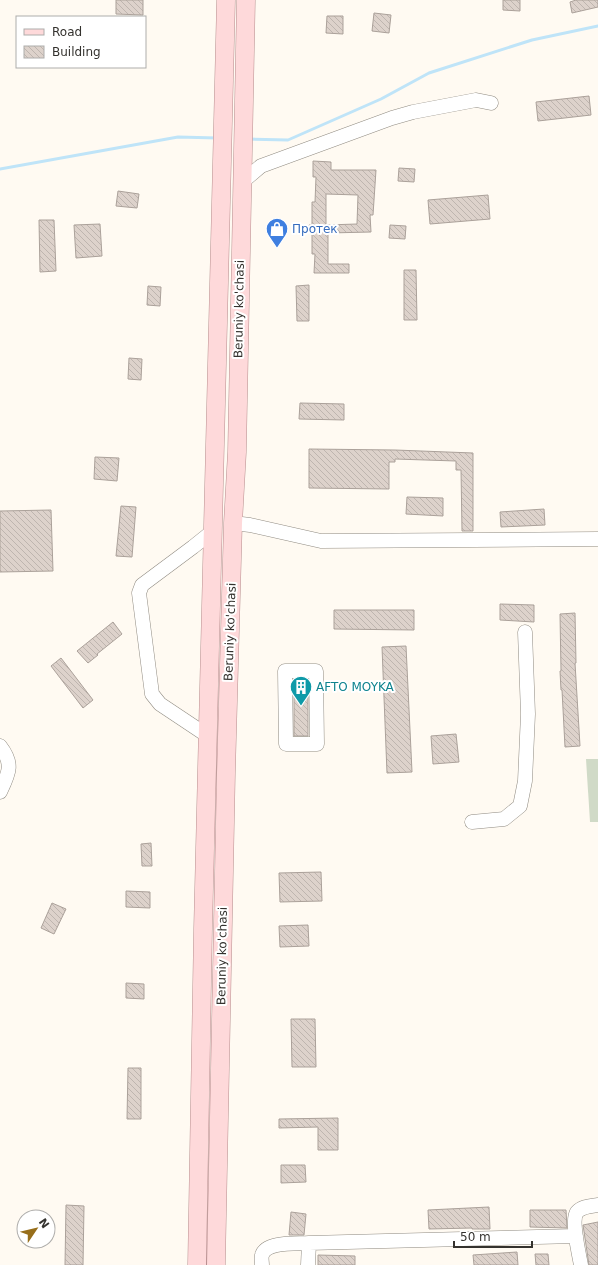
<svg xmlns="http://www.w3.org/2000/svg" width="598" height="1265" font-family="'DejaVu Sans',sans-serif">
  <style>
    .pitch { fill: #d0dac7 }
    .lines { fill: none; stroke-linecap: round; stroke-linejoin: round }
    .stream { stroke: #bfe4f8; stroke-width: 3 }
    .building { fill: url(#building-back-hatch); stroke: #aba19a; fill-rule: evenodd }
    .minor-casing { stroke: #908b82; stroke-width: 15 }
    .major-casing { stroke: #b78e8e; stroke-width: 19 }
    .minor { stroke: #fff; stroke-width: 14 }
    .major { stroke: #fed9da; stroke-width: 18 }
    .labels { text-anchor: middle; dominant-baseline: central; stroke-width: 4; stroke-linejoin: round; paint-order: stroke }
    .shop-label { font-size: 12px; fill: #366cbe; stroke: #fff; text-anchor: start }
    .street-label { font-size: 12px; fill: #34322e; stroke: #fff }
    .culture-label { font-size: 12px; fill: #0d838f; stroke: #fff; text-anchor: start }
  </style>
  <defs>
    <pattern id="building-back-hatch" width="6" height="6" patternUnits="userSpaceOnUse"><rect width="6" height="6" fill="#ddd2cb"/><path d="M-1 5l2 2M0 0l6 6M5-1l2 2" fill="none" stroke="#beb5af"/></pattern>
  </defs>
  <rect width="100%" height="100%" fill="#fffaf2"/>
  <path class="pitch" d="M586 759H598V822H590Z"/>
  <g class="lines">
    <path class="stream" d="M249 139 288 140 381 99 429 73 532 40 598 26
      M0 169 178 137 217 138"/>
  </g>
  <path class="building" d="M116 0H143V15L116 14Z
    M503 0H520V11L503 10Z
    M576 0H598V7L572 13 570 2Z
    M374 13 391 15 389 33 372 31Z
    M327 16H343V34L326 33Z
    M589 96 591 115 538 121 536 102Z
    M313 161 331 162V170H376L373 215H370L371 232 328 233V264H349V273H314L315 254H312V233H309V225H312V202H315L316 177H313ZM326 194 358 195 357 224 326 225Z
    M399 168 415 169 414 182 398 181Z
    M118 191 139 194 137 208 116 206Z
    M488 195 490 219 430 224 428 200Z
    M39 220H54L56 271 40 272Z
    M100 224 102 256 76 258 74 225Z
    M390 225 406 226 405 239 389 238Z
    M404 270H416L417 320H404Z
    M309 285V321H297L296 286Z
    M148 286 161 287 160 306 147 305Z
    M129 358 142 359 141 380 128 379Z
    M300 403 344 404V420L299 419Z
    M309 449 395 450 473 453V531H462L461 470H456V461L395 459V462H389V489L309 488Z
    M95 457 119 458 117 481 94 479Z
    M407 497 443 498V516L406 514Z
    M121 506 136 507 132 557 116 556Z
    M544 509 545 525 501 527 500 512Z
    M51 510 53 571 0 572V511Z
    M500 604 534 605V622L500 620Z
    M334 610H414V630L334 629Z
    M575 613 576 663H575L580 746 565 747 562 690H561L560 671H561L560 614Z
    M113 622 122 634 97 654 98 655 88 663 77 651Z
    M406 646 412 772 387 773 382 647Z
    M61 658 93 700 83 708 51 666Z
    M294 680H308V736H294Z
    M456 734 459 762 433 764 431 736Z
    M151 843 152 866H142L141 844Z
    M321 872 322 901 280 902 279 873Z
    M126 891 150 892V908L126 907Z
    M52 903 66 909 54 934 41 928Z
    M308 925 309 946 280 947 279 926Z
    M126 983 144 984V999L126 998Z
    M291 1019H315L316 1067H292Z
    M128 1068H141V1119H127Z
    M338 1118V1150H318V1127L279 1128V1119Z
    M281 1165H305L306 1182 281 1183Z
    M66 1205 84 1206 83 1265H65Z
    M489 1207 490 1229H472V1228L429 1229 428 1210Z
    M530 1210H566L567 1228 530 1227Z
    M291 1212 306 1214 304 1235H289Z
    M598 1222V1265H589L583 1225Z
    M517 1252 518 1265H474L473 1255Z
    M535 1254H548L549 1265H536Z
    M318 1255 355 1256V1265H318Z"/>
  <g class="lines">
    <g class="minor-casing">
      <path id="minor" d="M241 183 261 166 392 118 413 112 476 100 491 103
        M233 523 250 525 321 541 598 539
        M285 671H316L317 744H286Z
        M208 736 160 704 152 694 139 593 142 585 193 547 213 531
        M0 746C14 764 9 773 0 792
        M472 822 504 819 520 806 525 781 528 714 525 632
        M262 1265C262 1262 261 1258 262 1255 266 1241 297 1244 309 1243L576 1236
        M308 1265 309 1243
        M581 1265C579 1254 571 1220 577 1212 582 1206 591 1206 598 1205"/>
    </g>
    <g class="major-casing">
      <path id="major" d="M197 1265 203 929 226 0
        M216 1265 226 773 233 523 237 452 246 0"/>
    </g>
    <use href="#minor" class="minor"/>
    <use href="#major" class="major"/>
  </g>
  <defs>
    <g id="shop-pin" transform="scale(1.15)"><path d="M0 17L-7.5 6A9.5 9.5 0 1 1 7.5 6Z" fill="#3f7fe0" stroke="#fff"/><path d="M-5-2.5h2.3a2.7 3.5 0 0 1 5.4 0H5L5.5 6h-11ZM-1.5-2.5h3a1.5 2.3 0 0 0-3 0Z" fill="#fff"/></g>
    <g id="building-pin" transform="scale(1.15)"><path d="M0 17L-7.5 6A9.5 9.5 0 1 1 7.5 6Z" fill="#0f9aa8" stroke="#fff"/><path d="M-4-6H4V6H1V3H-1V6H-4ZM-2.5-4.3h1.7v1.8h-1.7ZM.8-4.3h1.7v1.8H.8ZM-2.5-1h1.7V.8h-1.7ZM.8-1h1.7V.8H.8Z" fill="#fff"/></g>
  </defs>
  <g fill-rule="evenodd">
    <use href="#shop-pin" x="277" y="229"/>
    <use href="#building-pin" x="301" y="687"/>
  </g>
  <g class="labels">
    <g class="shop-label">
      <text x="292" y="229">Протек</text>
    </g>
    <g class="street-label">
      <text transform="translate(239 309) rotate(-89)">Beruniy ko'chasi</text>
      <text transform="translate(230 632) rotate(-88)">Beruniy ko'chasi</text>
      <text transform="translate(222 956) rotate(-89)">Beruniy ko'chasi</text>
    </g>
    <g class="culture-label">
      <text x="316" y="687">AFTO MOYKA</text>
    </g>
  </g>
  <rect x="16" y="16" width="130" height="52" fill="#ffffff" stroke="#aeadab"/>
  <rect x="24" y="29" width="20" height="6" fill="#fed9da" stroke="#aeadab"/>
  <text x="52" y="36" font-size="12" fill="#34322e">Road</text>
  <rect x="24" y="46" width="20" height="12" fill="url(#building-back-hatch)" stroke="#aeadab"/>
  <text x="52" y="56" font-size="12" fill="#34322e">Building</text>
  <g transform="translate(36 1229) rotate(55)"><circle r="19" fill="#ffffff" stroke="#aeadab"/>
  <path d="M0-3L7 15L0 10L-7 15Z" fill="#976e1a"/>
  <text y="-6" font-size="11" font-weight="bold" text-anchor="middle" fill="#34322e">N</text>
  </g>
  <path d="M454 1241v6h78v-6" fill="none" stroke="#34322e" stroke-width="2"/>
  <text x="460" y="1241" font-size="12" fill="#34322e" stroke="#ffffff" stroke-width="3" paint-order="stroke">50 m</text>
</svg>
